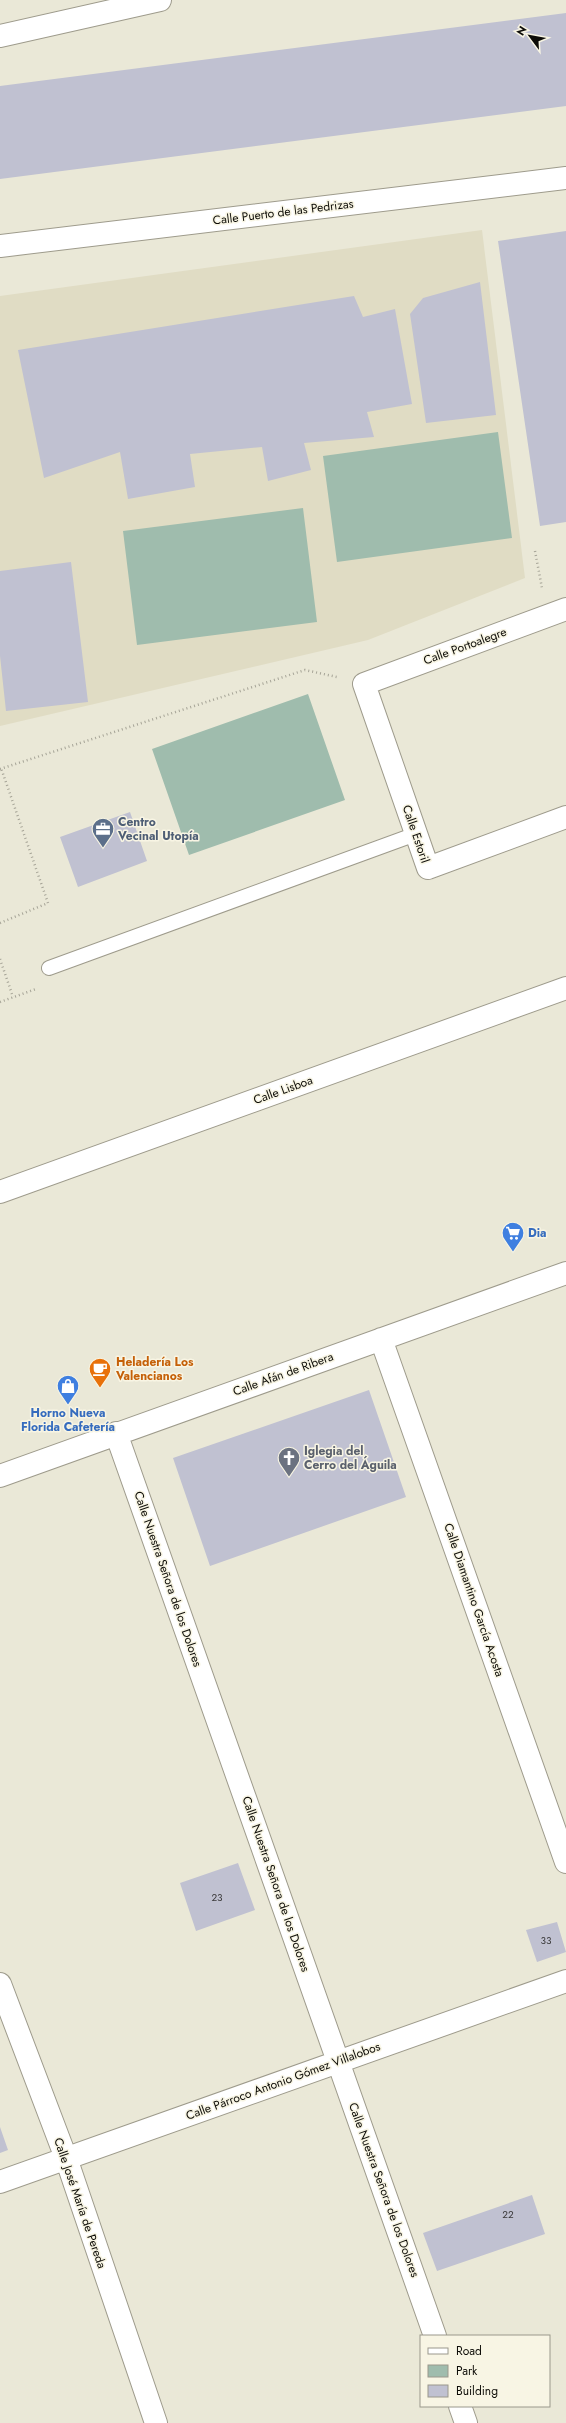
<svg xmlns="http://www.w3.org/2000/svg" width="566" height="2423" font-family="Jost,sans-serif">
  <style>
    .built { fill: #e0dcc4 }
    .green { fill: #9fbcad }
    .building { fill: #c0c1d1 }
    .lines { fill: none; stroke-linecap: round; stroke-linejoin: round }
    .service-casing { stroke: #9e9b8c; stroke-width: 16 }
    .minor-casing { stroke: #9e9b8c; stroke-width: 24 }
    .path { stroke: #a6a497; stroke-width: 2.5; stroke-dasharray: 1 3; stroke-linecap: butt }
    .service { stroke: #fff; stroke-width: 14 }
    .minor { stroke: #fff; stroke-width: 22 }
    .labels { text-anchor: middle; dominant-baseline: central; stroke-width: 3; stroke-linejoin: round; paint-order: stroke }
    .number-label { font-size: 10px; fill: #3a393a }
    .street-label { font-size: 12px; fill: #0d0c07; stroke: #f8f5e4 }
    .service-label { font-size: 12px; font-weight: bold; fill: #4e5e75; stroke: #f8f5e4; text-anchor: start }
    .shop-label { font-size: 12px; font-weight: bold; fill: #366cbe; stroke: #f8f5e4; text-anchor: start }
    .food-label { font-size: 12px; font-weight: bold; fill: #c56008; stroke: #f8f5e4; text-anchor: start }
    .worship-label { font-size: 12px; font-weight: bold; fill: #5b616d; stroke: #f8f5e4; text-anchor: start }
  </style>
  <rect width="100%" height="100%" fill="#eae8d7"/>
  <path class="built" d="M482 230 525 578 368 640 0 726V296Z"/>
  <path class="green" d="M498 432 512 538 337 562 323 456Z
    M303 508 317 622 137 645 123 531Z
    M308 694 345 800 189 855 152 749Z"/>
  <path class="building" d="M566 13V106L0 179V86Z
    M566 231V522L540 526 498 241Z
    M480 282 496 415 426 423 410 314 423 298Z
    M354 296 363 317 395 309 412 404 367 412 374 437 304 443 311 470 268 481 262 447 190 454 195 487 128 499 120 452 44 478 18 350Z
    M71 562 88 702 6 711 0 656V571Z
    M130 812 147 861 78 887 60 837Z
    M369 1390 406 1497 210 1566 173 1458Z
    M238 1863 255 1910 196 1931 180 1883Z
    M557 1922 566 1952 537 1962 526 1930Z
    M0 2127 8 2150 0 2153Z
    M532 2195 545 2234 437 2271 423 2233Z"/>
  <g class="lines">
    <g class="service-casing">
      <path id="service" d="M49 968 416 834"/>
    </g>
    <g class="minor-casing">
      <path id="minor" d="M0 36 160 0
        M0 246 566 178
        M566 609 364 684 428 868 566 817
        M0 1192 566 988
        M381 1339 566 1862
        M116 1433 435 2336
        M0 1476 566 1273
        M0 1984 66 2158 156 2423
        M0 2182 566 1981
        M460 2406 466 2423"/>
    </g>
    <path class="path" d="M535 551 542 588
      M0 769 305 670 337 677
      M0 923 48 903 1 768
      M0 959 13 997
      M0 1002 36 989"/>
    <use href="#service" class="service"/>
    <use href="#minor" class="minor"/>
  </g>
  <defs>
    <g id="office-pin" transform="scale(1.15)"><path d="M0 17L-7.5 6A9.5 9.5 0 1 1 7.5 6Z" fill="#5c6f8a" stroke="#f8f5e4"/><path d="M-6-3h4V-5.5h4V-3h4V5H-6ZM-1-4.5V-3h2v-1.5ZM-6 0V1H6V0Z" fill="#fff"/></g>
    <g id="supermarket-pin" transform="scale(1.15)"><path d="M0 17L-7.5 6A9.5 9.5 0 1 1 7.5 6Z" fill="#3f7fe0" stroke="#f8f5e4"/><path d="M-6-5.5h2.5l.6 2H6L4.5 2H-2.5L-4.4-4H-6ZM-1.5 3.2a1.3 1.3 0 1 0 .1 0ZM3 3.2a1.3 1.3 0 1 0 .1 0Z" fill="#fff"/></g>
    <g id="cafe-pin" transform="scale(1.15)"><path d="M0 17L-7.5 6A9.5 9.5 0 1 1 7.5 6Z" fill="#e8710a" stroke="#f8f5e4"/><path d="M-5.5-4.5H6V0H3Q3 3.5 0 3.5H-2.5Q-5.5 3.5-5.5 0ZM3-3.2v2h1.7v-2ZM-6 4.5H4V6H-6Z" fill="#fff"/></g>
    <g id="shop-pin" transform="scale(1.15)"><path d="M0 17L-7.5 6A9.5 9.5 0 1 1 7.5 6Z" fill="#3f7fe0" stroke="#f8f5e4"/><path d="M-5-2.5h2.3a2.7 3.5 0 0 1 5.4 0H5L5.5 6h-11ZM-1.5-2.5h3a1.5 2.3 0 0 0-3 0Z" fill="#fff"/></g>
    <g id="church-pin" transform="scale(1.15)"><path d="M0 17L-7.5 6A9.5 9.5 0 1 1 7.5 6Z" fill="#6b7280" stroke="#f8f5e4"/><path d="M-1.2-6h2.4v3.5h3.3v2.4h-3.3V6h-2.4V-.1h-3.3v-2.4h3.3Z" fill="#fff"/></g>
  </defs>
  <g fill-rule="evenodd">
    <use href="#office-pin" x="103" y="829"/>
    <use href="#supermarket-pin" x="513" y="1233"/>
    <use href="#cafe-pin" x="100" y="1369"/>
    <use href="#shop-pin" x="68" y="1386"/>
    <use href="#church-pin" x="289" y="1458"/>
  </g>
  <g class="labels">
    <g class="number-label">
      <text x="217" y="1897">23</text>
      <text x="546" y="1940">33</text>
      <text x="508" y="2214">22</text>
    </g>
    <g class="street-label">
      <text transform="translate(283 212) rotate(-7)">Calle Puerto de las Pedrizas</text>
      <text transform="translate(465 646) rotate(-20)">Calle Portoalegre</text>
      <text transform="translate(416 834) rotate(71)">Calle Estoril</text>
      <text transform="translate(283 1090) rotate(-20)">Calle Lisboa</text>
      <text transform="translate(283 1374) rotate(-20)">Calle Afán de Ribera</text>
      <text transform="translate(168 1579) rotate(71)">Calle Nuestra Señora de los Dolores</text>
      <text transform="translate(474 1600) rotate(71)">Calle Diamantino García Acosta</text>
      <text transform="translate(276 1884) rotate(71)">Calle Nuestra Señora de los Dolores</text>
      <text transform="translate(283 2081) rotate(-20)">Calle Párroco Antonio Gómez Villalobos</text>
      <text transform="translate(384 2190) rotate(70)">Calle Nuestra Señora de los Dolores</text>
      <text transform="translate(80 2203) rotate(71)">Calle José María de Pereda</text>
    </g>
    <g class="service-label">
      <text x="118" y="822">Centro<tspan x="118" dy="14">Vecinal Utopía</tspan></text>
    </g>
    <g class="shop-label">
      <text x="528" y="1233">Dia</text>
      <text x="68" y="1413" text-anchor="middle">Horno Nueva<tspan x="68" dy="14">Florida Cafetería</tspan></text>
    </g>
    <g class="food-label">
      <text x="116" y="1362">Heladería Los<tspan x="116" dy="14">Valencianos</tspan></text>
    </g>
    <g class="worship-label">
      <text x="304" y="1451">Iglegia del<tspan x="304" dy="14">Cerro del Águila</tspan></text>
    </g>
  </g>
  <rect x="420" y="2335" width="130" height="72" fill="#f8f5e4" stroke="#9a988c"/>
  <rect x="428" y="2348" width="20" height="6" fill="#ffffff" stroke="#9a988c"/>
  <text x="456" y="2355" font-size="12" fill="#0d0c07">Road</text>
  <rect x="428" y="2365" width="20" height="12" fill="#9fbcad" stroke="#9a988c"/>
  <text x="456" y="2375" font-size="12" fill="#0d0c07">Park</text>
  <rect x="428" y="2385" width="20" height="12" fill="#c0c1d1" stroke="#9a988c"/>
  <text x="456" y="2395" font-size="12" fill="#0d0c07">Building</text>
  <g transform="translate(530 36) rotate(302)" stroke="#f8f5e4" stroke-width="3" paint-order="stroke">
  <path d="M0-3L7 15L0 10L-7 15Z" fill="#0d0c07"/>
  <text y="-6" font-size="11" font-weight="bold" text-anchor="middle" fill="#0d0c07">N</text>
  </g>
</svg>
